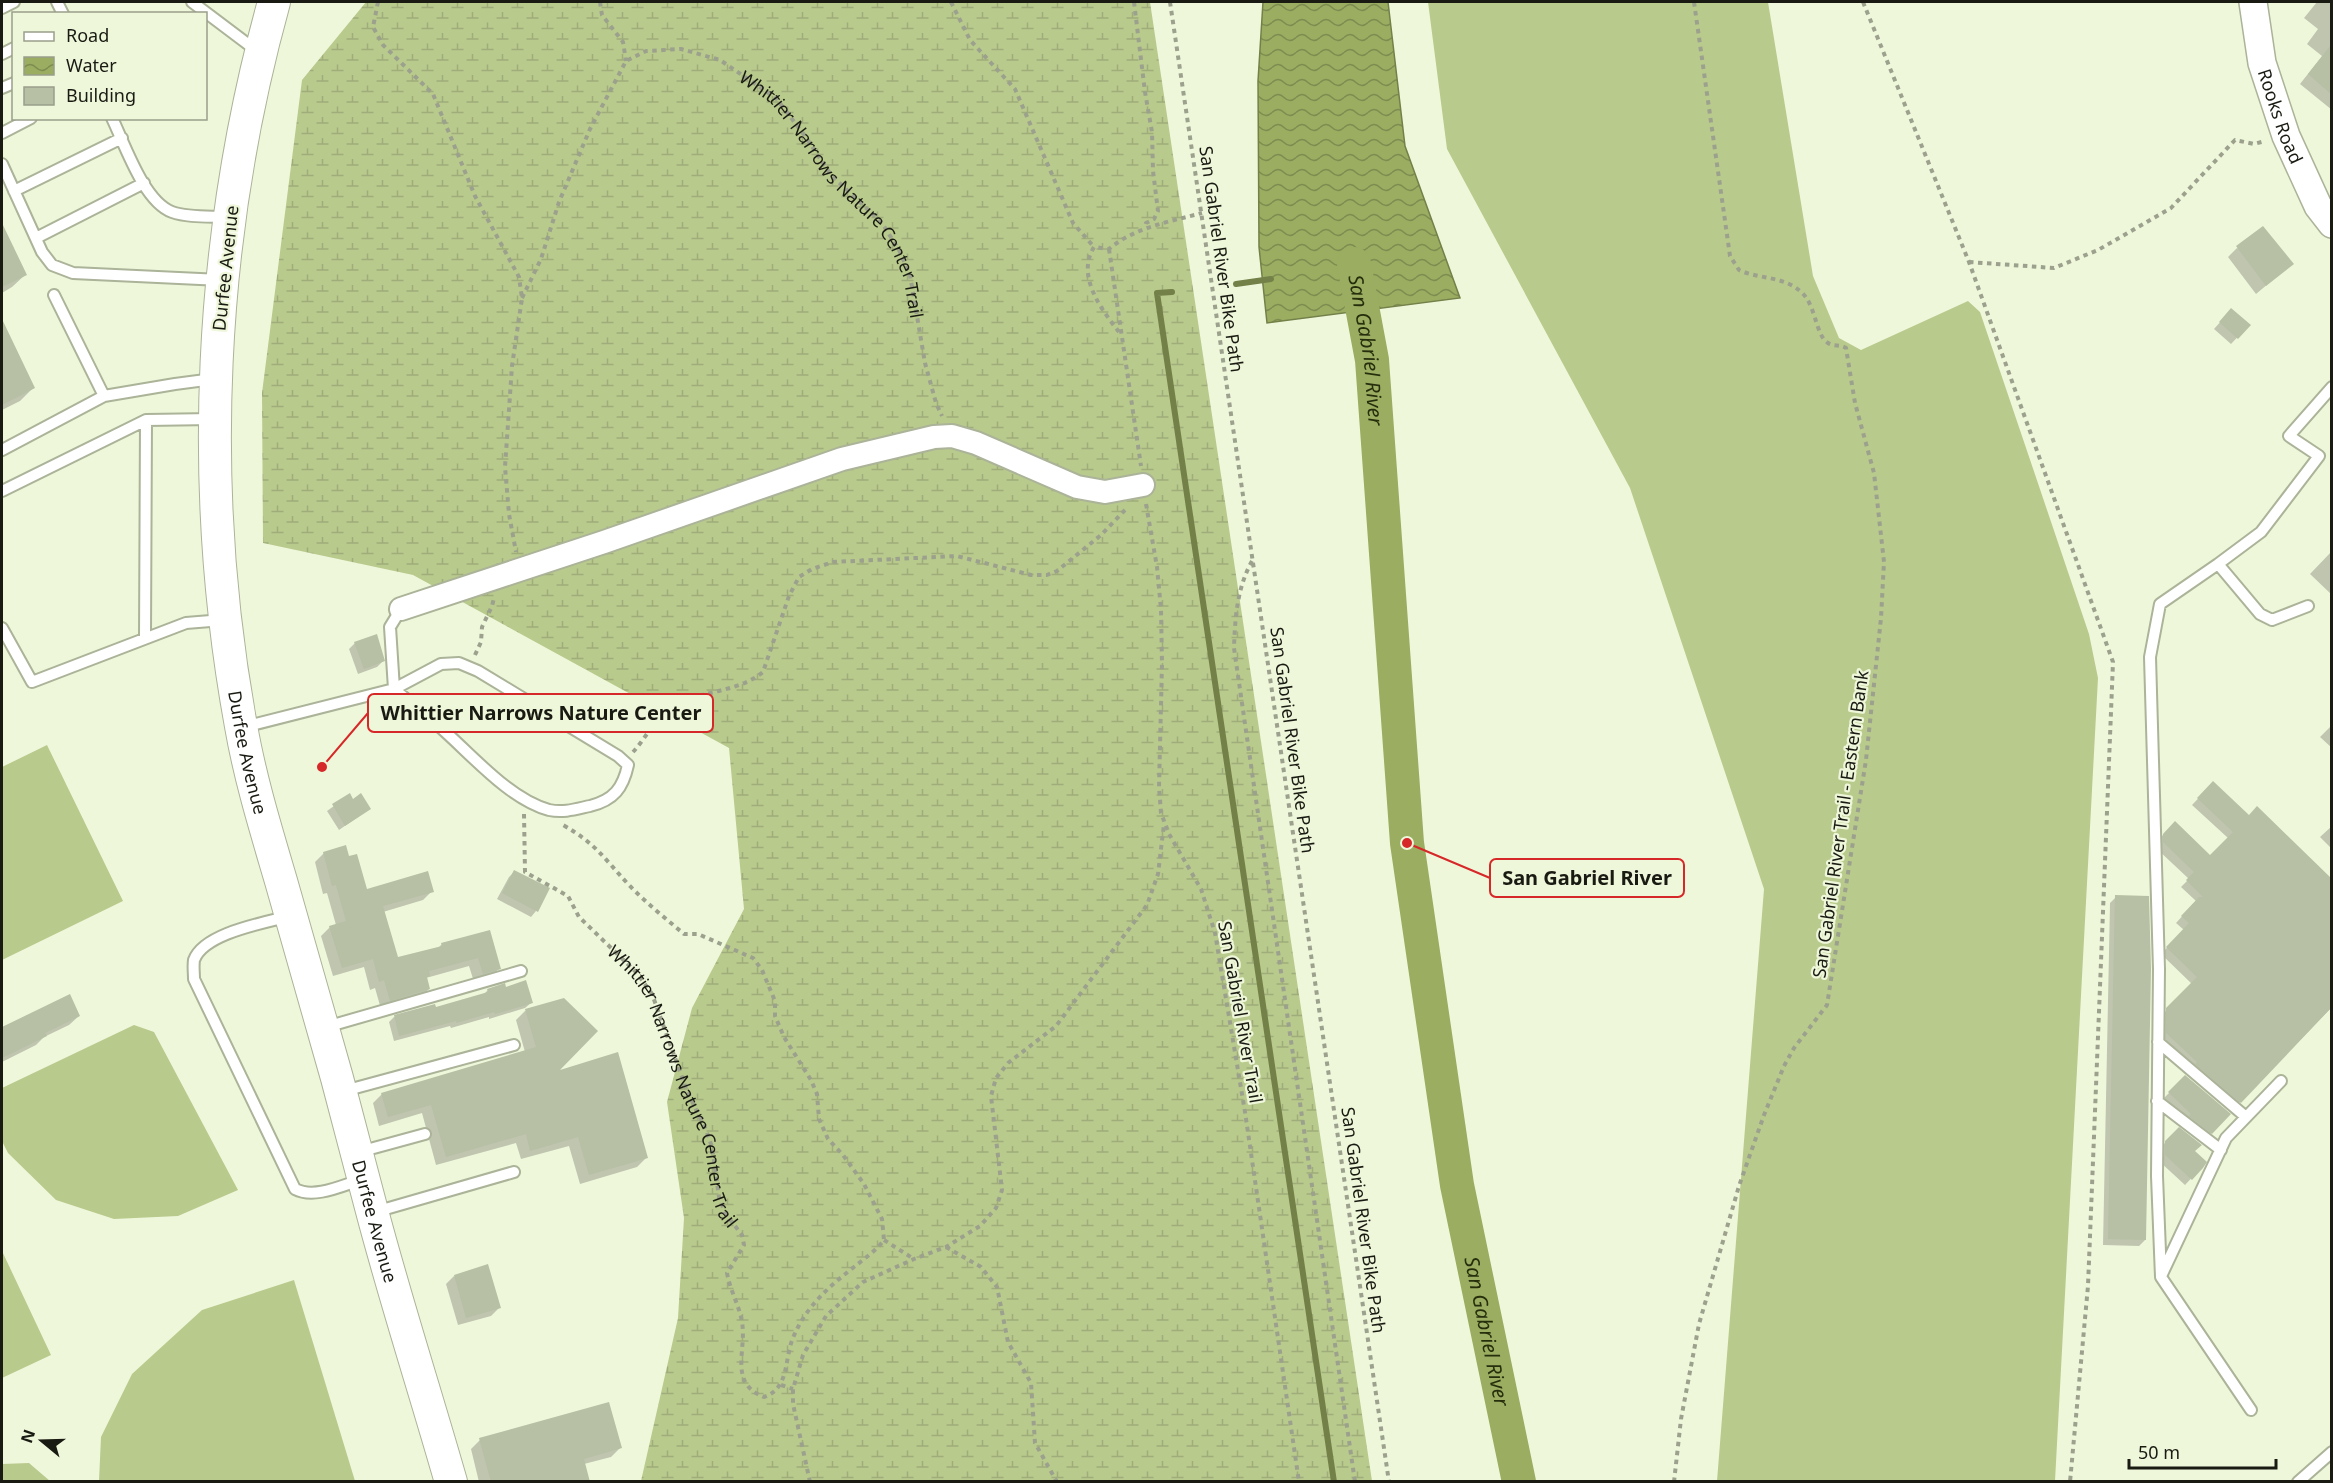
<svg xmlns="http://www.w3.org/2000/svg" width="2333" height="1483" font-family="'Noto Sans',sans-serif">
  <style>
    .grass { fill: #b9ca8d }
    .wetland { fill: url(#wetland-marsh) }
    .water { fill: url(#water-waves); stroke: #738149; stroke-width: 1.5 }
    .shadow { fill: #0003 }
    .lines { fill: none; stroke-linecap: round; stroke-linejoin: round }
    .stream { stroke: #738149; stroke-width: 6 }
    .river { stroke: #9aad61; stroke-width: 34 }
    .building { fill: #b7bfa4 }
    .service-casing { stroke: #abb398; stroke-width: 14 }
    .minor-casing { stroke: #abb398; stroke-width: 26 }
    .tertiary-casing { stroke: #abb398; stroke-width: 30 }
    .secondary-casing { stroke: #abb398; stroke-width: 34 }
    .path { stroke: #9ca18d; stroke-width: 4; stroke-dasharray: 4.5 4.5; stroke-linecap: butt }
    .service { stroke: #fff; stroke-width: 10 }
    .minor { stroke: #fff; stroke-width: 22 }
    .tertiary { stroke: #fff; stroke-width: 27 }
    .secondary { stroke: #fff; stroke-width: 32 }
    .labels { text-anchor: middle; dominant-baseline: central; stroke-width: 4.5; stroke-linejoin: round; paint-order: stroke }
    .street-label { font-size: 18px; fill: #191b12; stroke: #eff7db }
    .water-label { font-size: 20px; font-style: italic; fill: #262e0c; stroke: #eff7db }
    .leader { fill: none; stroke: #d62828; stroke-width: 2 }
    .callout-dot { fill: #d62828; stroke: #eff7db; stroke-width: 2 }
    .callout { fill: #eff7db; stroke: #d62828; stroke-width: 2 }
    .callout-label { font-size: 20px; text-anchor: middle; font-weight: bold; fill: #191b12 }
  </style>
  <defs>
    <pattern id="wetland-marsh" width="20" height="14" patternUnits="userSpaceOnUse" patternTransform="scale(1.5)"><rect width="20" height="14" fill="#b9ca8d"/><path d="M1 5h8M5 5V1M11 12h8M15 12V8" fill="none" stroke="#9ead79"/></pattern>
    <pattern id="water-waves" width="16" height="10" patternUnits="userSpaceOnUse" patternTransform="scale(1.5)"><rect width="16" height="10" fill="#9aad61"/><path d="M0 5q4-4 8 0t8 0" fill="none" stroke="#7d8c4f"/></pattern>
  </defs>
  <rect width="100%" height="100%" fill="#eff7db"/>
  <path class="grass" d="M1428 2H1768L1813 276 1839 338 1861 350 1968 301 1980 312 2089 634 2098 678 2055 1481H1717L1764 889 1630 488 1447 149Z
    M47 745 123 901 2 960V767Z
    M134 1025 154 1032 238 1190 178 1216 114 1219 56 1200 8 1153 2 1141V1088Z
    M2 1251 51 1355 2 1378Z
    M294 1280 355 1481H99L101 1437 132 1374 202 1310Z
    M29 1463 50 1481H2V1464Z"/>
  <path class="wetland" d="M366 2H1150L1372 1481H641L678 1318 684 1218 667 1102 692 1008 744 909 729 748 413 575 263 543 262 393 302 80Z"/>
  <path class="water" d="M1263 2H1388L1405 146 1460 298 1267 323 1259 247 1258 81Z"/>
  <path class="shadow" d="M2317 2H2332V110L2300 84 2322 56 2307 44 2318 29 2304 18Z
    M2 227 25 275 12 287 2 293Z
    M2237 248 2292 264 2256 294 2228 257Z
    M2231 310 2249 325 2231 344 2214 329Z
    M3 327 33 388 20 401 2 410V328Z
    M2332 551V595L2310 574Z
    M355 643 383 661 377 667 358 674 349 649Z
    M2332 725V748L2320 737Z
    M2213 783 2249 817 2257 808 2332 880V1007L2234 1108 2160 1039 2161 1016 2192 984 2161 954 2184 930 2176 923 2196 901 2181 887 2189 879 2157 849V841L2175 823 2210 857 2228 838 2192 805Z
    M349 795 353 801 369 809 339 830 327 811Z
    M2332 826V849L2320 837Z
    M324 853 348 858 366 891H432L423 900 383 912 397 959 437 949 442 944 489 932 499 969 490 977 474 982 469 966 426 978 429 989 420 998 381 1009 375 988 370 990 364 967 333 976 321 936 330 927 336 925 327 893 323 894 315 862Z
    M515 871 536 911 531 917 497 899 509 877Z
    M2116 897 2145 1240 2139 1246 2103 1245 2110 903Z
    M505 988 531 1003 525 1008 489 1019V1017L451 1028 450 1026 394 1041 389 1022 394 1017 435 1009 483 995 488 990Z
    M69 996 79 1016 69 1025 44 1037 36 1045 2 1062V1029Z
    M564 999 555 1073 646 1158 637 1167 580 1184 569 1146 521 1159 516 1143 436 1165 422 1113 379 1126 373 1103 382 1094 525 1052 516 1020 525 1011Z
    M2185 1077 2228 1115 2205 1139 2163 1099Z
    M2179 1129 2202 1167 2185 1185 2159 1161V1149Z
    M454 1276 499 1308 491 1316 458 1325 446 1284Z
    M480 1440 620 1448 611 1457 584 1464 589 1482H479L471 1449Z"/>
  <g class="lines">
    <path class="stream" d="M1236 284 1271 279
      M1172 292 1157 293 1334 1482"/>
    <path class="river" id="s1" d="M1354 264 1372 360 1407 843 1457 1185 1519 1482"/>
  </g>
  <path class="building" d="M2331 45V94L2308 74Z
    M2 223 27 275 2 287Z
    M2263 226 2294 264 2266 286 2236 246Z
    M2231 308 2251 325 2238 339 2219 322Z
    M2 319 35 388 2 405Z
    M377 634 385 661 364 669 354 642Z
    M2213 781 2249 815 2257 806 2331 878V1008L2241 1103 2195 1064 2197 1062 2166 1033V1008L2197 977 2166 947 2189 923 2181 916 2199 897H2203L2186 880 2194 872 2163 842V834L2175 821 2210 855 2233 832 2197 798Z
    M350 793 353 799 361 793 371 809 345 826 332 804Z
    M346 845 349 856 357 854 367 889 428 871 434 892 383 906 398 957 442 946 441 943 490 930 501 969 483 974 478 958 429 971 430 976 427 977 430 989 390 1001 384 980 379 982 373 959 342 968 329 926 346 921 336 885 332 886 323 852Z
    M514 870 550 888 538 912 502 893Z
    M2115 895 2149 896 2151 969 2146 1240 2108 1239Z
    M526 980 533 1003 495 1014 494 1012 456 1023V1021L399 1036 394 1015 435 1004 436 1007 488 992 487 989 505 983 506 987Z
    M70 994 80 1016 45 1033 47 1036 2 1058V1027Z
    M564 998 598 1031 560 1070 618 1052 648 1158 589 1175 578 1137 530 1151 526 1134 446 1157 431 1105 388 1117 381 1093 536 1047 525 1009Z
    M2185 1075 2231 1114 2212 1134 2189 1116 2191 1114 2168 1092Z
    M2179 1127 2202 1145 2195 1151 2207 1162 2203 1168 2192 1180 2165 1155V1141Z
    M488 1264 501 1308 466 1318 454 1275Z
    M609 1402 622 1448 584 1459 590 1482H491L479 1438Z"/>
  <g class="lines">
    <g class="service-casing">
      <path id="service" d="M57 2 63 14
        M192 2 257 51
        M2 8 14 2
        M2 54 14 48
        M2 88 14 83
        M112 118C125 145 144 202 172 212 189 218 210 216 228 217
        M2 133 31 118
        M2 164 42 252 52 265 73 273 221 280
        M14 191 122 138
        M36 238 144 183
        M54 295 104 396
        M2 450 104 396 175 384 213 379
        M2 491 146 420 213 419
        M2218 564 2160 604 2150 657 2159 969 2157 1176 2161 1277 2251 1410
        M2308 606 2272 620 2260 614 2218 564 2261 532 2319 456 2289 436 2332 387
        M2 628 32 682 186 623 223 620
        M145 638 146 420
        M244 727 394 689 441 664 459 663 478 671 618 756 628 765C623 788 614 800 590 806 576 809 564 813 549 810 506 798 467 749 433 721 421 710 407 700 394 689L390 627 401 609
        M290 916C264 923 204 933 194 960 193 966 194 973 194 979L295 1189C314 1199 341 1186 360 1180
        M326 1027 521 971
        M2158 1042 2246 1117
        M344 1091 514 1045
        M2157 1101 2221 1150
        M359 1152 425 1134
        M375 1212 514 1172
        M2162 1274 2226 1138 2281 1081
        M2298 1482 2332 1452"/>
    </g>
    <g class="minor-casing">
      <path id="minor" d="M401 609 604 542 842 459 934 437 952 436 976 443 1077 487 1105 492 1143 485"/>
    </g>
    <g class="tertiary-casing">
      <g id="tertiary">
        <path id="s4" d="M2253 2 2262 63 2286 136 2318 206 2332 224"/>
      </g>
    </g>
    <g class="secondary-casing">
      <g id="secondary">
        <path id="s5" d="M274 2C209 236 197 486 241 726 250 778 266 830 281 881 300 946 318 1012 337 1078 349 1122 360 1167 372 1211 396 1302 425 1391 451 1482"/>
      </g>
    </g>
    <g class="path">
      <path d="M378 2 373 27 383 45 433 94 475 196 519 277 522 298 512 366 505 467 509 514 516 552"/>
      <path d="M600 2 602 15 623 42 626 61"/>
      <path d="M951 2 970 40 1015 89 1073 223 1094 247"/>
      <path d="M1134 2 1145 92 1152 132 1153 171 1158 211 1154 219 1146 223 1145 228"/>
      <path d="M1170 2 1389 1482"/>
      <path d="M1863 2 1969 262 2113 662 2088 1286 2070 1482"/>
      <path d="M1109 249 1141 466"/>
      <path d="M1969 262 2054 268 2098 250 2171 208 2235 140 2254 144 2265 141"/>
      <path id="s2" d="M522 298 541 259 559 202 590 129 626 61 646 51 681 49 720 60 776 98 805 136 831 175 882 223 899 250 910 275 925 363 936 403 942 416"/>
      <path d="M1119 332C1101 309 1076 276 1094 247L1109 249C1135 227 1169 222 1202 213"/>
      <path d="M1146 504 1157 567 1161 609 1162 664 1159 787 1161 813 1169 834 1201 889 1215 933 1245 1112 1299 1482"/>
      <path d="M1252 561C1237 588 1235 618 1234 648L1355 1482"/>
      <path d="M475 655 481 642 482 627 492 606 494 598"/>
      <path d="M633 752C648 736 658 711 680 702 706 691 740 691 763 672L789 596 799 577 812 569 833 562 957 556 1031 575H1047L1057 571 1101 535 1125 510"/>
      <path id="s3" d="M524 814 525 872 568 896 579 917 637 973 652 994 687 1091 706 1130 712 1147 719 1197 725 1213 742 1235 744 1245 727 1273C730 1290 739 1305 742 1322 747 1351 728 1383 764 1397 790 1388 784 1359 793 1338 804 1310 826 1289 849 1271 862 1260 874 1253 884 1240L882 1219 864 1184 843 1155 828 1139 819 1119 817 1094 811 1080 784 1037 775 1016V1001L762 970 753 958 698 934H684C665 918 645 902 628 884 604 858 595 843 563 825"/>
      <path d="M884 1240 914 1259"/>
      <path d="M946 1247 981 1267 997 1287 1008 1342 1031 1383 1035 1443 1057 1482"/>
      <path d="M781 1385 793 1389"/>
      <path d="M810 1482 793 1404V1389L803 1355 826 1316 863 1282 914 1259 946 1247 980 1226 996 1208 1002 1190 991 1096 996 1078 1008 1063 1056 1026 1147 905 1158 874 1164 824"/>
      <path d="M1674 1482 1681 1419 1699 1324 1739 1186 1764 1115 1784 1066 1794 1048 1827 1005 1866 760 1881 618 1884 562 1874 473 1855 403 1846 348C1840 344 1834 347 1828 343 1815 335 1816 303 1800 291 1783 276 1758 279 1739 270L1730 256 1694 2"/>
    </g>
    <use href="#service" class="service"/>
    <use href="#minor" class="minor"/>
    <use href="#tertiary" class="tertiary"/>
    <use href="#secondary" class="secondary"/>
  </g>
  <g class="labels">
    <g class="street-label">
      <text stroke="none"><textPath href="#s4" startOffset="118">Rooks Road</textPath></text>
      <text stroke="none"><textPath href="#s2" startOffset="538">Whittier Narrows Nature Center Trail</textPath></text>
      <text transform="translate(1222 259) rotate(82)">San Gabriel River Bike Path</text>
      <text transform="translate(225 268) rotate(-84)">Durfee Avenue</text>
      <text transform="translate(1293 740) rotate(82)">San Gabriel River Bike Path</text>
      <text stroke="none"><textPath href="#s5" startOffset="758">Durfee Avenue</textPath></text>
      <text transform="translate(1840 824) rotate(-82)">San Gabriel River Trail - Eastern Bank</text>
      <text transform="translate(1241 1012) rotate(80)">San Gabriel River Trail</text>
      <text stroke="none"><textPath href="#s3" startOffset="330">Whittier Narrows Nature Center Trail</textPath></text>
      <text stroke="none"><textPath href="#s5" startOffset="1244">Durfee Avenue</textPath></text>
      <text transform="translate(1364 1220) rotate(82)">San Gabriel River Bike Path</text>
    </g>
    <g class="water-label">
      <text stroke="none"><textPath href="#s1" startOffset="87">San Gabriel River</textPath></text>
      <text stroke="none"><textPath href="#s1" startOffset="1077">San Gabriel River</textPath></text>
    </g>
  </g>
  <path class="leader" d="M322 767L368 713M1407 843L1490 878"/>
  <g class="callout-dot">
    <circle cx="322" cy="767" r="6"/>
    <circle cx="1407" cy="843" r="6"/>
  </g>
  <g class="callout">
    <rect x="368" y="694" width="345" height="38" rx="6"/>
    <rect x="1490" y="859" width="194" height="38" rx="6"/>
  </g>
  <g class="callout-label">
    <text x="541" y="720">Whittier Narrows Nature Center</text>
    <text x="1587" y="885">San Gabriel River</text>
  </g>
  <rect width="2333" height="1483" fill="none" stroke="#191b12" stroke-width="6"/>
  <rect x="12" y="12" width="195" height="108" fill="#eff7db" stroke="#999f8b" stroke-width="1.5"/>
  <rect x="24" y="32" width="30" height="9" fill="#ffffff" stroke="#999f8b" stroke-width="1.5"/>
  <text x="66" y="42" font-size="18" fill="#191b12">Road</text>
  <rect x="24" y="57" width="30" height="18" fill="url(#water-waves)" stroke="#999f8b" stroke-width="1.5"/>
  <text x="66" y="72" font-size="18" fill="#191b12">Water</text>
  <rect x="24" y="87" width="30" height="18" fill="#b7bfa4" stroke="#999f8b" stroke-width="1.5"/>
  <text x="66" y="102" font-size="18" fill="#191b12">Building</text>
  <g transform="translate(42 1441) rotate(289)" stroke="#eff7db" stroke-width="4.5" paint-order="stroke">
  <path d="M0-4.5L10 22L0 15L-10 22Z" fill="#191b12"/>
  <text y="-9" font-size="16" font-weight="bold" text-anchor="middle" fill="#191b12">N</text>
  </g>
  <path d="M2129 1459v9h147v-9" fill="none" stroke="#191b12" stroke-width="3"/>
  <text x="2138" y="1459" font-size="18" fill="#191b12" stroke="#eff7db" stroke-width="4.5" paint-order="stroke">50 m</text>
</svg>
